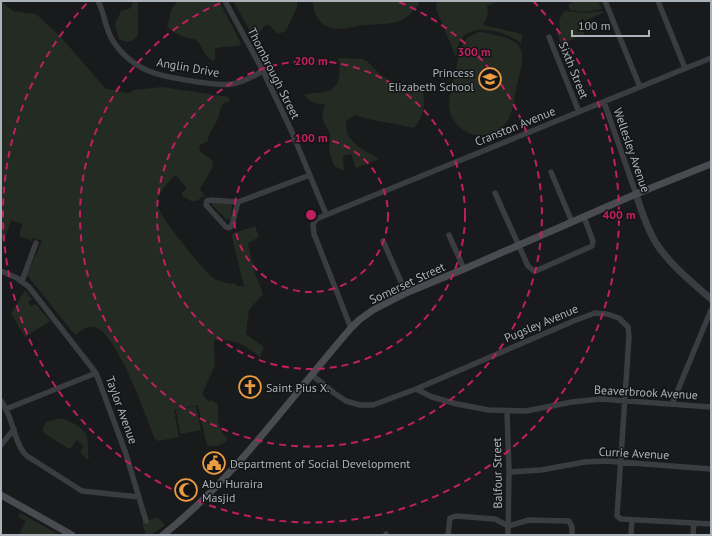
<svg xmlns="http://www.w3.org/2000/svg" width="712" height="536" font-family="'PT Sans',sans-serif">
  <style>
    .green { fill: #232b23 }
    .lines { fill: none; stroke-linecap: round; stroke-linejoin: round }
    .minor { stroke: #3a3c40; stroke-width: 5.5 }
    .tertiary { stroke: #3a3c40; stroke-width: 7 }
    .secondary { stroke: #494b50; stroke-width: 7 }
    .ring { fill: none; stroke: #c12060; stroke-width: 2; stroke-dasharray: 7 5 }
    .labels { text-anchor: middle; dominant-baseline: central; stroke-width: 3; stroke-linejoin: round; paint-order: stroke }
    .street-label { font-size: 12px; fill: #acb2ba; stroke: #141516 }
    .poi-label { font-size: 12px; fill: #acb2ba; stroke: #141516; text-anchor: start }
    .centre { fill: #c12060; stroke: #141516; stroke-width: 2 }
    .ring-label { font-size: 12px; text-anchor: middle; font-weight: bold; fill: #c12060; stroke: #141516; stroke-width: 3; stroke-linejoin: round; paint-order: stroke }
  </style>
  <rect width="100%" height="100%" fill="#191a1b"/>
  <path class="green" d="M1 1 13 11 36 14 60 36 106 89 117 90 125 93H130L133 90 162 87 229 97 230 101 224 103 221 107 218 119 210 133 207 142 201 144 199 148 201 152 212 160 213 167 200 189 207 199 203 196 197 201H191L182 196V193L187 188 175 175C168 183 158 192 157 203 156 213 204 271 213 278 218 281 232 285 236 283L237 286H244L231 234 255 226 259 237 248 243 254 270 263 294 249 310 246 334 264 347 260 357C245 345 234 338 214 340L215 365 202 394 209 402 212 400 218 405C218 420 217 429 228 439 222 446 215 447 207 446L198 405 174 410 179 437 158 441 155 439C146 417 117 332 94 327 87 326 81 331 75 335L27 275 42 241 33 238 32 241 19 236 22 224 11 220 5 239 1 241Z
    M133 1H138V36C131 43 127 43 119 39L115 24 121 11 131 8Z
    M177 1H219L241 43V45C233 48 225 45 215 49V59L213 61C203 56 203 44 194 39 191 38 187 38 184 37 178 35 172 31 167 27L171 11Z
    M233 1H297V7L286 31 278 34 269 25 264 26 258 35V39L255 40Z
    M313 1H420C419 5 416 8 413 11 401 26 384 23 367 25 348 26 326 38 315 13 314 9 312 5 313 1Z
    M437 1H499L487 6C489 15 487 18 483 25L522 34 521 44C514 35 488 28 477 30 472 31 467 33 463 37 458 42 458 51 456 57L436 9Z
    M576 1H598L602 9 584 12 569 10V4Z
    M564 11 587 13 602 11 603 13 580 23 585 34 561 44 557 34 560 29 559 20Z
    M479 32C486 32 493 35 500 36 533 44 521 64 516 90 514 101 513 115 505 124 498 133 486 137 475 135 461 132 449 119 449 105 449 95 453 84 455 74 457 65 459 54 462 45L468 37Z
    M338 58 362 59 368 62 381 75 389 80 422 91C427 102 422 119 414 128 394 123 374 122 355 115L346 121 347 134 357 146 379 159 356 168 351 154 343 156 344 171 334 166 329 150 330 134 324 123 322 114 325 105C315 103 310 104 304 94 311 93 325 93 330 90 342 84 340 68 338 58Z
    M212 203H232L231 219 227 220 212 205Z
    M25 290 32 299 28 302 31 306 36 304 50 321 25 337 11 314Z
    M196 406 201 430 180 434 176 410Z
    M61 418C65 419 69 421 73 423 93 434 86 441 89 458L87 459 80 452 84 446 77 440 71 448H67L44 433 43 428 46 422Z
    M20 514H22L58 534 19 535 26 521 18 517Z
    M157 517 165 525 151 535H146L142 523Z"/>
  <g class="lines">
    <path class="minor" d="M98 1C105 14 105 29 113 41 134 73 163 77 198 82 209 83 221 86 232 84 243 83 253 76 263 71
      M225 1 263 71 291 130 326 214
      M605 1 640 87
      M658 1 685 68
      M549 37 579 112
      M604 102 636 194
      M551 172 572 222
      M495 193 528 266 534 271 538 270 592 246 593 241 584 217
      M238 202 232 225 229 228 226 227 206 205 207 201 211 200 238 202 310 175
      M449 235 464 269
      M383 241 406 293
      M1 271 17 278 29 287 96 373 126 454 146 521
      M22 281 36 243
      M351 328 314 234 313 225 316 219 711 58
      M312 375 334 393 346 401 360 405H373L416 389 576 320 595 313 607 314 619 318 628 327 629 337 617 516 621 519 711 524
      M416 389 432 397 457 404 489 410 526 411 572 402 600 399 711 407
      M1 401C13 415 14 445 27 456L82 491 139 497
      M672 404 711 310
      M6 409 96 373
      M507 411 509 472 508 535
      M1 445 14 429
      M509 472 541 470 585 462 606 461 711 469
      M386 535V534
      M448 535 450 518 456 516 495 519 508 526 529 520 569 521 572 527V535
      M631 535 632 520
      M693 535 694 523"/>
    <path class="tertiary" d="M636 194C641 210 647 228 656 243 670 265 692 282 711 299"/>
    <path class="secondary" d="M1 495 72 535
      M163 535C236 477 290 398 351 328L359 320 373 310 406 293 464 269 636 194 711 164"/>
  </g>
  <g class="ring">
    <circle cx="311" cy="215" r="77"/>
    <circle cx="311" cy="215" r="154"/>
    <path d="M399 2A231 231 0 1 1 223 2"/>
    <path d="M533 1A308 308 0 1 1 89 1"/>
  </g>
  <defs>
    <g id="school-ring" transform="scale(1.15)"><circle r="9.5" fill="#141516" stroke="#ea9c43" stroke-width="1.5"/><path d="M0-5L7-2L0 1L-7-2ZM-4 1L0 2.5L4 1V4Q0 6-4 4Z" fill="#ea9c43"/></g>
    <g id="church-ring" transform="scale(1.15)"><circle r="9.5" fill="#141516" stroke="#ea9c43" stroke-width="1.5"/><path d="M-1.2-6h2.4v3.5h3.3v2.4h-3.3V6h-2.4V-.1h-3.3v-2.4h3.3Z" fill="#ea9c43"/></g>
    <g id="civic-ring" transform="scale(1.15)"><circle r="9.5" fill="#141516" stroke="#ea9c43" stroke-width="1.5"/><path d="M-.6-6.5H3V-4.5H.6V-3L4-1V1h2V6H-6V1h2V-1L-.6-3ZM-1.2 2.5V6h2.4V2.5Z" fill="#ea9c43"/></g>
    <g id="mosque-ring" transform="scale(1.15)"><circle r="9.5" fill="#141516" stroke="#ea9c43" stroke-width="1.5"/><path d="M3.5-4.9A6 6 0 1 0 3.5 4.9A5 5 0 1 1 3.5-4.9Z" fill="#ea9c43"/></g>
  </defs>
  <g fill-rule="evenodd">
    <use href="#school-ring" x="490" y="79"/>
    <use href="#church-ring" x="250" y="387"/>
    <use href="#civic-ring" x="214" y="463"/>
    <use href="#mosque-ring" x="186" y="490"/>
  </g>
  <g class="labels">
    <g class="street-label">
      <text transform="translate(188 67) rotate(10)">Anglin Drive</text>
      <text transform="translate(574 70) rotate(68)">Sixth Street</text>
      <text transform="translate(274 73) rotate(63)">Thornbrough Street</text>
      <text transform="translate(515 126) rotate(-22)">Cranston Avenue</text>
      <text transform="translate(632 150) rotate(71)">Wellesley Avenue</text>
      <text transform="translate(407 283) rotate(-25)">Somerset Street</text>
      <text transform="translate(541 323) rotate(-23)">Pugsley Avenue</text>
      <text transform="translate(646 392) rotate(3)">Beaverbrook Avenue</text>
      <text transform="translate(122 410) rotate(70)">Taylor Avenue</text>
      <text transform="translate(634 453) rotate(3)">Currie Avenue</text>
      <text transform="translate(497 473) rotate(-91)">Balfour Street</text>
    </g>
    <g class="poi-label">
      <text x="474" y="72" text-anchor="end">Princess<tspan x="474" dy="14">Elizabeth School</tspan></text>
      <text x="266" y="387">Saint Pius X.</text>
      <text x="230" y="463">Department of Social Development</text>
      <text x="202" y="483">Abu Huraira<tspan x="202" dy="14">Masjid</tspan></text>
    </g>
  </g>
  <circle cx="311" cy="215" r="6" class="centre"/>
  <g class="ring-label">
    <text x="474" y="56">300 m</text>
    <text x="311" y="65">200 m</text>
    <text x="311" y="142">100 m</text>
    <text x="619" y="219">400 m</text>
  </g>
  <rect width="712" height="536" fill="none" stroke="#acb2ba" stroke-width="4"/>
  <path d="M572 30v6h77v-6" fill="none" stroke="#acb2ba" stroke-width="2"/>
  <text x="578" y="30" font-size="12" fill="#acb2ba" stroke="#141516" stroke-width="3" paint-order="stroke">100 m</text>
</svg>
